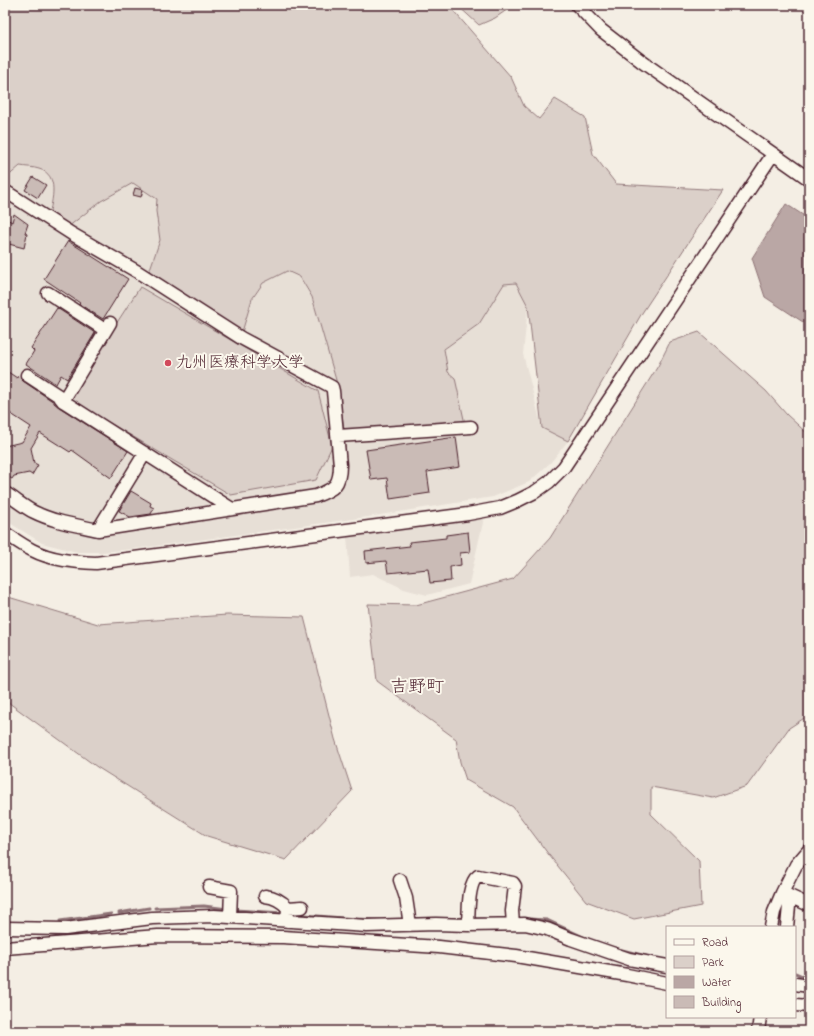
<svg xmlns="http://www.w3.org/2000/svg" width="814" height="1036" font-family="'Indie Flower','Klee One',sans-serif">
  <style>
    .built { fill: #e7dfd6 }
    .green { fill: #dbd0c9; stroke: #92787a }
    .water { fill: #baa7a5; stroke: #8d7174 }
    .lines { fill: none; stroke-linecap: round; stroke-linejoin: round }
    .stream { stroke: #8d7174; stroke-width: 3 }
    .building { fill: #cabbb6; stroke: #4a1f2b }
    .minor-casing { stroke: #4a1f2b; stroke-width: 15 }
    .minor { stroke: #fbf7ec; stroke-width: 12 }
    .poi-dot { fill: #d1495b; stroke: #fbf7ec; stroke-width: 1.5 }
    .labels { text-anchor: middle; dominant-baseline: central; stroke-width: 4; stroke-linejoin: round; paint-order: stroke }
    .poi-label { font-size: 16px; fill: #4a1f2b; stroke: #fbf7ec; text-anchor: start }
    .quarter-label { font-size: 18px; fill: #4a1f2b; stroke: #fbf7ec }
  </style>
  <rect width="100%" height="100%" fill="#f4eee4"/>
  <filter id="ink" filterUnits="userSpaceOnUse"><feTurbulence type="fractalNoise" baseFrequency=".025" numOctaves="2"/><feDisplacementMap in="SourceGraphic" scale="8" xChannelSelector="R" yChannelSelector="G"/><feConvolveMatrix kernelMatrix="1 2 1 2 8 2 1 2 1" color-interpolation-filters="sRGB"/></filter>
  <g filter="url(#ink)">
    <path class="built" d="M20 166 40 169 50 176 54 187 49 216 101 201 133 182 157 199 156 211 160 240 149 272 242 331 252 299 263 283 287 271 300 277 312 297 338 387 344 429 448 372 444 349 479 324 504 284 516 283 528 306 523 354 542 428 568 441 551 462 529 482 493 497 367 517 134 549 102 552H77L42 543 5 520V179Z
      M484 518 469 584 427 595 404 589 373 574 350 577 347 536Z"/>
    <path class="green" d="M5 5H443L451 8 511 77 524 106 539 119 555 99 585 117 593 154 616 184 723 190 642 313 568 441 542 428 528 306 516 283 504 284 479 324 444 349 448 372 455 378 465 424 344 429 338 387 312 297 300 277 287 271 263 283 252 299 242 332 149 272 160 240 156 211 157 199 133 183 101 201 68 227 49 216C52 200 60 175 39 169 33 167 26 167 20 166L5 179Z
      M457 5H514L495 18 479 25Z
      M140 287 318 391 332 446 316 480 231 495 68 398Z
      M699 332 766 391 787 415 809 435V715L789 728 747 786 713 798 651 787V814L699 861 701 906 634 919 586 901 549 855 513 807 466 780 460 762 456 739 377 681 368 604 416 605 513 579 550 538 658 366 670 342Z
      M5 596 98 624 227 615 304 617 335 739 352 791 286 860 207 836 97 767 5 700Z"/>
    <path class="water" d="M786 204 809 219V326L765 297 752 258Z"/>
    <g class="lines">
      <path class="stream" d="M155 908 204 906 227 909
        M234 910 284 913
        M119 913 149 908
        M291 914 356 919 379 920
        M452 919H464
        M472 919H484
        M528 919 547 920 590 940
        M60 921 111 914
        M614 948 646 956
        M795 973 802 976 809 977"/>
    </g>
    <path class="building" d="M33 177 46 185 38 198 25 190Z
      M135 188 143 190 141 197 133 195Z
      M14 214 28 224 25 233 27 234 24 248 5 243V218L12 222Z
      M68 241 128 279 103 319 79 304 80 303 44 279Z
      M57 308 95 333 67 379 61 375 56 384 26 364 34 351 31 348Z
      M5 370 17 378 18 376 23 381 54 402V403L59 407 128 451 111 478 72 450 70 452 40 433 31 448 34 463 38 465 32 475 29 473 14 476 12 479 5 475V446L22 442 31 427 5 410Z
      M456 437 460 467 427 472 430 493 390 499 387 478 371 480 366 450Z
      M131 491 151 503 150 506 154 508 151 514 130 517 119 511Z
      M468 532 470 552 460 553 461 565 450 567 451 581 430 583 428 569 388 573 386 561 366 563 365 551 410 546 409 542 446 538V535Z"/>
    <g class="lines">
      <g class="minor-casing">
        <path id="minor" d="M577 5 601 30 641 61 809 179
          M5 191 72 234 138 272 241 338 332 387 333 391 340 465C340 486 334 489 316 496L98 530C76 525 54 522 34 512 24 507 15 499 5 493
          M48 293 105 330
          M27 375 59 396 63 401 232 509
          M63 401 110 323
          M338 436 471 427
          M98 530 145 453
          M5 533C14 539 22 545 32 550 51 560 74 562 96 563L468 514 500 508 517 501 535 492 549 482 564 467 773 154
          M400 880 406 898 410 925
          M209 887 231 891 230 917
          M785 894 809 905
          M265 896C274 897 282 901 288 908L287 921
          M288 908 302 907
          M468 925C469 912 467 884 478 876L513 883 515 886 512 911 513 924
          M771 927 774 912 782 893 796 865 809 850
          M787 927 789 906 791 897
          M5 928 65 929 152 918 214 916 367 926 436 924 468 925 525 924 547 929 571 939 629 959 667 966
          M5 948 158 936 283 937 439 947 516 956 627 975 667 983
          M795 984 809 986
          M795 1005 809 1006
          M758 1031 760 1017"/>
      </g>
      <use href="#minor" class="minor"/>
    </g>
  </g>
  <circle class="poi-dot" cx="168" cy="363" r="4"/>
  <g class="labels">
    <g class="poi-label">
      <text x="176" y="363">九州医療科学大学</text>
    </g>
    <g class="quarter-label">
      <text x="417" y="688">吉野町</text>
    </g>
  </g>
  <rect width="814" height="1036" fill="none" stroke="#fbf7ec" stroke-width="20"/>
  <rect x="10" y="10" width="794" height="1016" fill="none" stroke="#4a1f2b" stroke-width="1.5" filter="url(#ink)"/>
  <rect x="666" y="926" width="130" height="92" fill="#fbf7ec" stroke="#b4a19f"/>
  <rect x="674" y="939" width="20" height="6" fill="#fbf7ec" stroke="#b4a19f"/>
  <text x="702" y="946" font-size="12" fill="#4a1f2b">Road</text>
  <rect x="674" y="956" width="20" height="12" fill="#dbd0c9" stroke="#b4a19f"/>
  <text x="702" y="966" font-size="12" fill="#4a1f2b">Park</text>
  <rect x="674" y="976" width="20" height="12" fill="#baa7a5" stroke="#b4a19f"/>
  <text x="702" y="986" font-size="12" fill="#4a1f2b">Water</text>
  <rect x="674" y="996" width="20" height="12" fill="#cabbb6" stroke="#b4a19f"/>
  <text x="702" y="1006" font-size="12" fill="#4a1f2b">Building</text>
</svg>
